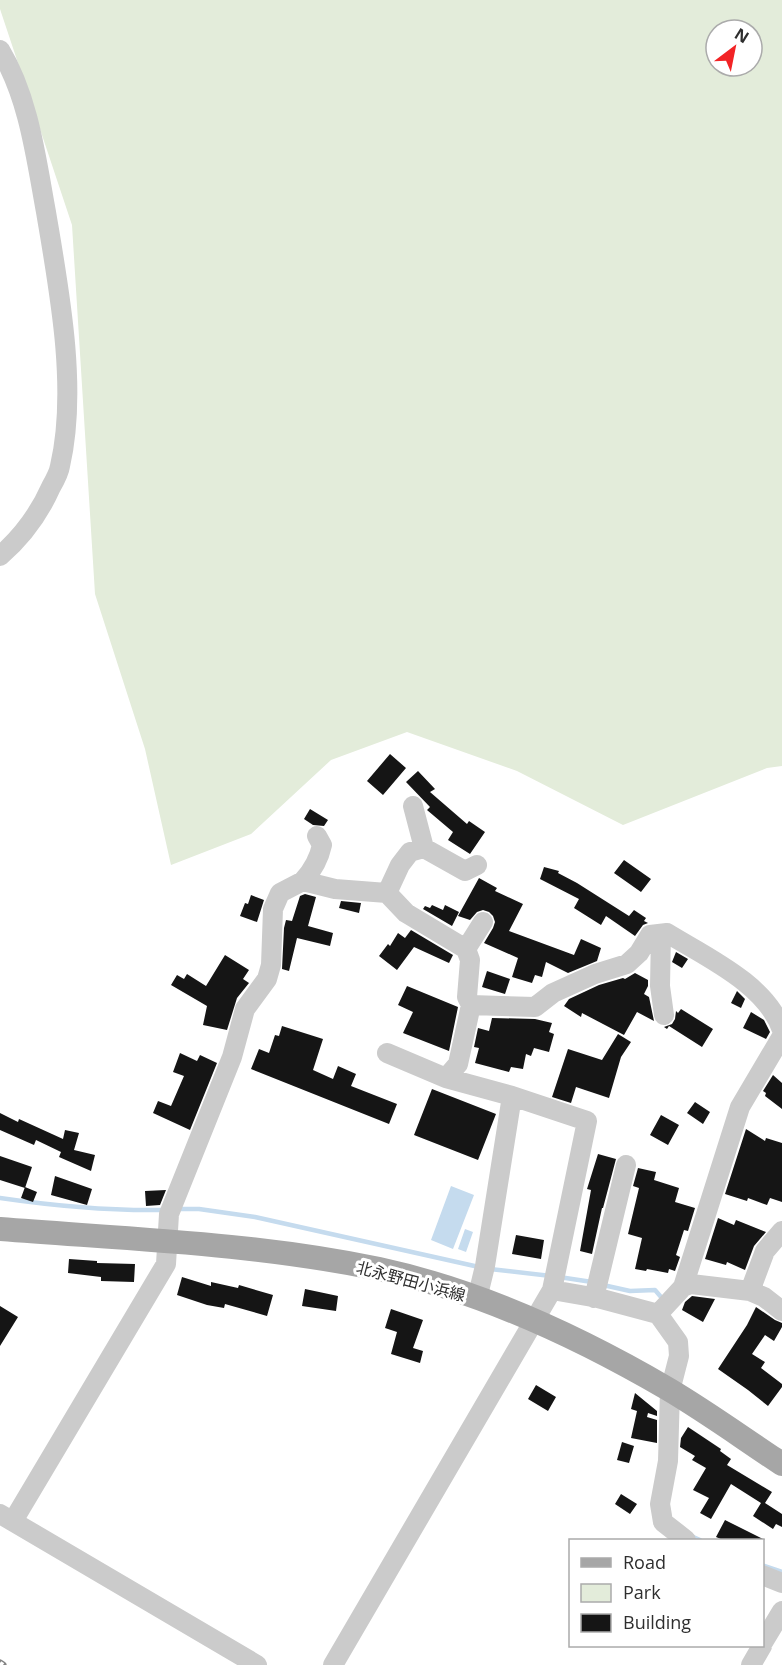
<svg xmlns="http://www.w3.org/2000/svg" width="782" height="1665" font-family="'Open Sans','Noto Sans JP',sans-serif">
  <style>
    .green { fill: #e3ecda; fill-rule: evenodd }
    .water { fill: #c5dbee }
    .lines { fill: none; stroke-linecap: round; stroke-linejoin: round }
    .stream { stroke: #c5dbee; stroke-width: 4.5 }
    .building { fill: #151515 }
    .minor { stroke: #cbcbcb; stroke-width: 20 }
    .major { stroke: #a6a6a6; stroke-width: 24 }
    .rail-casing { stroke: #838383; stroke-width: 7 }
    .rail { stroke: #fff; stroke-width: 4.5; stroke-dasharray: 14; stroke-linecap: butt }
    .labels { text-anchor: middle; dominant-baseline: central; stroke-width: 6; stroke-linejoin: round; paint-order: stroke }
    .street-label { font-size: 16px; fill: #2e2e2e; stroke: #fff }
  </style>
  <rect width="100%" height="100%" fill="#fff"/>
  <path class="green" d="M0 0H782V766L767 768 623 825 517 771 407 732 331 760 251 834 171 865 145 749 95 594 72 225 0 9ZM716 30H752V66H716Z"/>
  <path class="water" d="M451 1186 474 1195 453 1249 431 1240Z
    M465 1229 473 1232 466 1252 458 1249Z"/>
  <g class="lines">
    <path class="stream" d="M0 1198C55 1206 109 1211 164 1210
      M176 1209H199L255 1217 479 1267
      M490 1269 551 1276
      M559 1277 592 1282
      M603 1285 630 1291 655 1290 661 1297
      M691 1536 700 1540
      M762 1565 782 1572"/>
  </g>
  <path class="building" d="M390 754 406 768 383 795 367 781Z
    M418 771 435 789 430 792 467 824 469 821 485 832 470 854 448 840 453 832 427 810 430 807 406 782Z
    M310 809 328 820 324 826 313 825 304 819Z
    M624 860 651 879 641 892 614 873Z
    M544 867 559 871 558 873 577 883 629 916 634 910 646 918 644 921 648 923 643 925 635 936 606 916 601 925 574 908 579 899 540 879Z
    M479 878 497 888 495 891 523 904 509 931 574 955 581 939 601 948 597 961 568 973 546 962 542 977 535 975 532 983 512 977 518 958 484 943 493 928 495 922 493 916 489 912 483 910 477 912 470 920 458 916Z
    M305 894 316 897 308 926 333 933 330 946 297 938 289 971 282 969 284 928 286 920 292 921 300 896Z
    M251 895 264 900 257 922 240 916 245 903 248 904Z
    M341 901 361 903 359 913 339 908Z
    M432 905 443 910 445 905 459 912 452 926 423 909 425 906 430 908Z
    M411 930 453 955 449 963 414 947 397 970 379 956 388 944 390 946 398 933 405 938Z
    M676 952 688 959 682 968 672 962Z
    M225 955 249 970 243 979 249 983 237 998 227 1030 203 1025 207 1006 171 985 177 975 184 979 187 974 206 986Z
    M487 971 510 979 505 994 482 987Z
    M635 973 648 980V986L644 994 649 997 654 1021 637 1012 624 1035 582 1013 581 1017 564 1006 569 999 599 985 623 978 625 979Z
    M407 986 458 1007 449 1051 403 1033 413 1012 398 1005Z
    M737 991 745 999 741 1008 731 1003Z
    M681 1009 713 1029 702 1047 669 1026 667 1029 664 1027 672 1024 675 1019 676 1011 678 1013Z
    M751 1012 764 1020 770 1032 766 1039 743 1028Z
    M492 1018 535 1019 552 1023 549 1032 554 1034 549 1052 534 1048 531 1056 526 1054 523 1069 511 1067 509 1072 475 1063 479 1048 474 1047 478 1028 489 1031Z
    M282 1026 323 1039 313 1070 333 1079 338 1066 356 1074 351 1086 397 1104 389 1124 251 1069 259 1049 269 1053 275 1035 279 1036Z
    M618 1034 631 1042 621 1057 609 1098 576 1087 571 1103 552 1097 568 1049 602 1060Z
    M180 1053 197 1061 200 1055 217 1063 190 1130 153 1113 158 1101 171 1106 184 1076 173 1072Z
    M773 1075 782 1083V1109L765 1096 766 1093 763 1091Z
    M432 1089 496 1114 478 1160 414 1135Z
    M695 1102 710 1112 703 1124 687 1113Z
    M0 1113 18 1122 19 1119 63 1139 65 1130 79 1133 74 1150 95 1155 91 1171 59 1157 61 1152 36 1140 34 1145 0 1130Z
    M661 1115 679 1125 668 1145 650 1135Z
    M746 1129 765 1141 766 1138 782 1143V1202L770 1198 767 1205 748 1198 747 1201 725 1194Z
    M598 1154 616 1159 603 1208H602L592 1254 580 1251 591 1190 587 1189Z
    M0 1156 32 1167 25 1188 0 1180Z
    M638 1168 656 1172 654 1180 679 1188 675 1202 695 1208 688 1231 684 1230 676 1255 680 1257 675 1271 669 1269 668 1273 647 1269 646 1271 635 1269 642 1238 628 1234 639 1188 633 1186Z
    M55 1176 92 1189 87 1205 51 1195Z
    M25 1187 37 1192 33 1202 21 1198Z
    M166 1190 160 1205 146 1206 145 1191Z
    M718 1218 734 1225 736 1220 766 1232 754 1246 745 1270 727 1262 726 1265 705 1259Z
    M516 1235 544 1240 541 1259 512 1254Z
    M69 1259 97 1261V1263L135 1264 134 1282 101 1281V1277L68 1273Z
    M182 1277 211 1286V1282L238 1288 239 1285 273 1295 267 1316 225 1304 224 1308 207 1305 177 1295Z
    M305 1289 338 1296 336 1311 302 1306Z
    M692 1296 715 1299 703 1322 682 1310 685 1302Z
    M0 1306 18 1317 0 1346Z
    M756 1307 775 1320 782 1323V1327L774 1341 765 1335 752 1354 765 1362 761 1368 782 1384V1387L768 1406 748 1390 718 1369 747 1325Z
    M391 1309 423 1320 413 1348 423 1351 420 1363 391 1354 397 1332 385 1328Z
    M536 1385 556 1397 548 1411 528 1399Z
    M635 1393 657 1411V1416L648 1413 647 1417 657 1420V1443L631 1438 637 1411 631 1409Z
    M688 1427 721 1449 720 1451 731 1459 727 1465 772 1492 765 1503 782 1514V1527L776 1524 773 1529 753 1516 761 1503 731 1484 711 1519 700 1513 709 1498 693 1490 706 1468 692 1460 695 1456 680 1447 681 1438Z
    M622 1442 634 1446 629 1463 617 1460Z
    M621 1494 637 1504 630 1514 615 1504Z
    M725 1520 765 1540H723L716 1537Z"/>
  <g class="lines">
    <path class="minor" d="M0 50C29 98 36 158 46 212 59 289 78 389 60 466 59 473 55 480 51 487 39 514 23 536 0 556
      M413 806 424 848
      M303 881C313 870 319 859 322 845L317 836
      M387 893 400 865 410 852 424 848 465 871 477 865
      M661 934 660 986 664 1015
      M466 949 483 922
      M471 1005 535 1007 553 993 595 974 627 964 639 953 650 935 667 933C706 957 766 984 782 1030
      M683 1287 691 1284 750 1291 764 1297 782 1311
      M552 1290 598 1298 658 1314 678 1342 679 1356 670 1391 668 1461 660 1504 663 1522 686 1540
      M750 1291 765 1251 782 1231
      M594 1298 626 1165
      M477 1299 485 1266 512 1096
      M658 1314 683 1287 740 1107 782 1036
      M0 1514 257 1665
      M13 1521 166 1264 169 1214 232 1057 245 1009 267 979 271 965 273 909 280 893 303 881 335 889 387 893 406 913 466 949 470 960 467 997 471 1005 458 1064 446 1078
      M762 1575 782 1583
      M762 1644 782 1611
      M333 1665 552 1290 587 1121 512 1096 446 1078 387 1053
      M751 1665 762 1646"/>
    <path class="major" d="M0 1229C127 1239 254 1243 379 1269 481 1291 579 1337 668 1389 707 1412 744 1439 782 1464"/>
    <g class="rail-casing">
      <path id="rail" d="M0 1663 3 1665"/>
    </g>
    <use href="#rail" class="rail"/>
  </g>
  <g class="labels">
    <g class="street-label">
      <text transform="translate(411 1281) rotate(15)">北永野田小浜線</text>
    </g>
  </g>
  <rect x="569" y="1539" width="195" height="108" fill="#ffffff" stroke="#ababab" stroke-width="1.5"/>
  <rect x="581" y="1558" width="30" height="9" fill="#a6a6a6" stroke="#ababab" stroke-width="1.5"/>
  <text x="623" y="1569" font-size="18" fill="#2e2e2e">Road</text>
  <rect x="581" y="1584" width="30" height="18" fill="#e3ecda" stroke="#ababab" stroke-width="1.5"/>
  <text x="623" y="1599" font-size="18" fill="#2e2e2e">Park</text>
  <rect x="581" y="1614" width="30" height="18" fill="#151515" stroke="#ababab" stroke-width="1.5"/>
  <text x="623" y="1629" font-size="18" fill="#2e2e2e">Building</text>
  <g transform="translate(734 48) rotate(32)"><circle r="28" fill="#ffffff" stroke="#ababab" stroke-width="1.5"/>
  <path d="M0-4.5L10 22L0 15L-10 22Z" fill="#f22325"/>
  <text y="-9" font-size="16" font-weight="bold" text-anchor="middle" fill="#2e2e2e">N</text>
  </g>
</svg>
